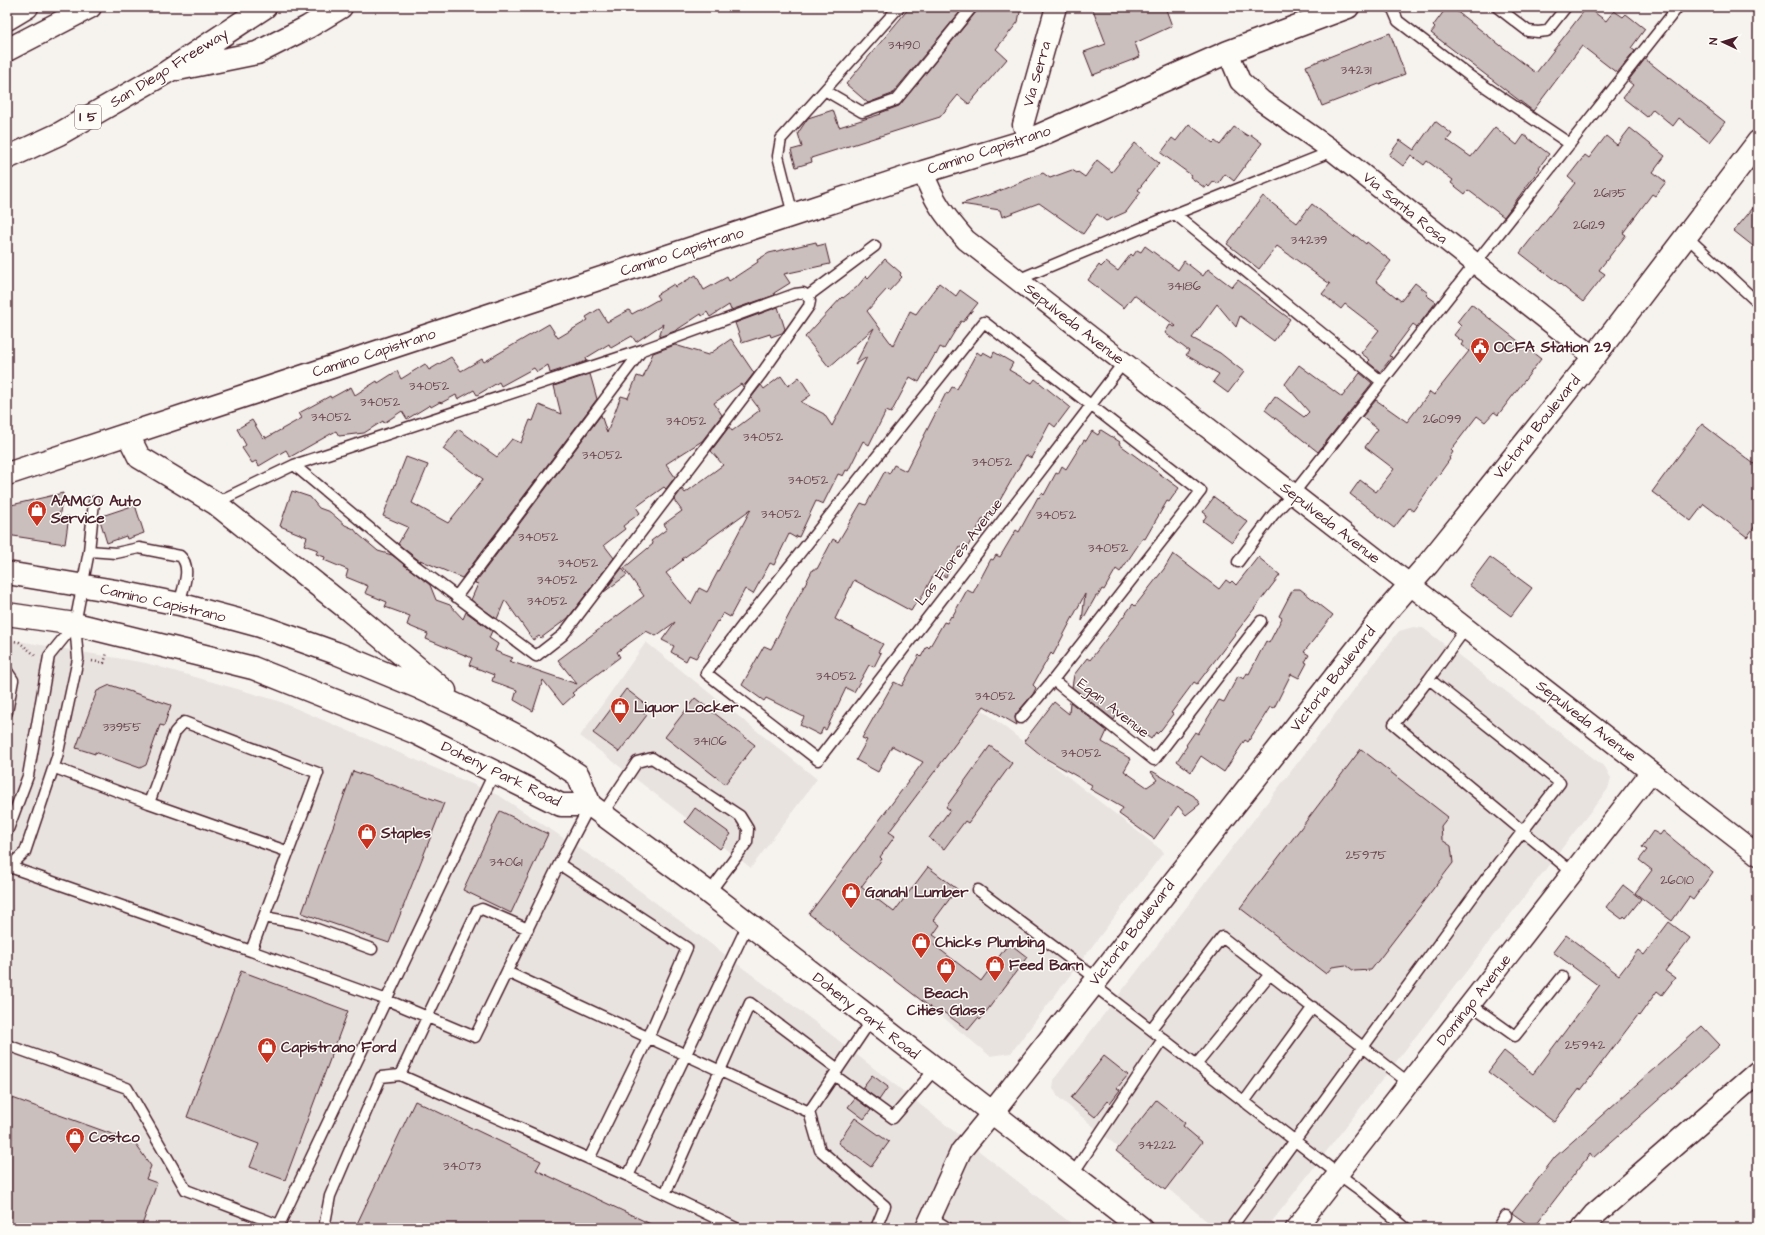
<svg xmlns="http://www.w3.org/2000/svg" width="1765" height="1235" font-family="'Architects Daughter',sans-serif">
  <style>
    .built { fill: #e9e3e0 }
    .building { fill: #cbbfbe; stroke: #4a1f2b; fill-rule: evenodd }
    .lines { fill: none; stroke-linecap: round; stroke-linejoin: round }
    .lane-casing { stroke: #4a1f2b; stroke-width: 13 }
    .street-casing { stroke: #4a1f2b; stroke-width: 23 }
    .secondary-casing { stroke: #4a1f2b; stroke-width: 25 }
    .highway-casing { stroke: #4a1f2b; stroke-width: 25 }
    .path { stroke: #4a1f2b; stroke-width: 2.5; stroke-dasharray: 1 3; stroke-linecap: butt }
    .lane { stroke: #fdfcf7; stroke-width: 10 }
    .street { stroke: #fdfcf7; stroke-width: 20 }
    .secondary { stroke: #fdfcf7; stroke-width: 22 }
    .highway { stroke: #fdfcf7; stroke-width: 22 }
    .labels { text-anchor: middle; dominant-baseline: central; stroke-width: 3; stroke-linejoin: round; paint-order: stroke }
    .number-label { font-size: 13px; fill: #6a4750 }
    .shield { fill: #fdfcf7; stroke: #806168; stroke-width: 1 }
    .shield-label { font-size: 14px; font-weight: bold; fill: #4a1f2b }
    .street-label { font-size: 15px; fill: #4a1f2b; stroke: #fdfcf7 }
    .poi-label { font-size: 15px; font-weight: bold; fill: #4a1f2b; stroke: #fdfcf7; text-anchor: start }
  </style>
  <rect width="100%" height="100%" fill="#f6f3ef"/>
  <filter id="ink" filterUnits="userSpaceOnUse"><feTurbulence type="fractalNoise" baseFrequency=".025" numOctaves="2"/><feDisplacementMap in="SourceGraphic" scale="8" xChannelSelector="R" yChannelSelector="G"/><feConvolveMatrix kernelMatrix="1 2 1 2 8 2 1 2 1" color-interpolation-filters="sRGB"/></filter>
  <g filter="url(#ink)">
    <path class="built" d="M1413 627 1423 628 1605 767 1611 778 1608 789 1267 1228H1215L1058 1097 1053 1088 1054 1079 1399 631Z
      M7 639 146 663 279 701 500 796 612 870 819 1025 1077 1228H7Z
      M646 642 817 779 751 868 580 736Z
      M970 700 1164 852 1011 1053 990 1056 939 1014 809 914Z"/>
    <path class="building" d="M910 7H964L892 94 868 103 846 84Z
      M978 7H1021L1018 22 996 49 1007 59 969 104 958 95 940 117 811 158 812 162 796 167 791 150 802 147 798 133 808 118 833 110 839 127 881 114 880 113 899 106 977 11Z
      M1092 7H1165L1172 26 1135 43 1140 57 1093 75 1084 52 1106 44Z
      M1447 7H1451L1536 73 1587 7 1606 21 1614 11 1623 17 1626 14 1645 29 1631 48 1635 51 1617 73 1582 46 1533 111 1431 33 1435 28 1433 26Z
      M1390 33 1405 74 1322 106 1306 66Z
      M1645 59 1725 122 1709 142 1679 118 1673 126 1653 109 1647 117 1623 98 1633 85 1628 81Z
      M1435 121 1452 134 1447 140 1471 157 1495 127 1517 145 1524 135 1549 154 1539 167 1540 168 1504 217 1468 190 1465 194 1451 183 1453 180 1427 161 1424 165 1411 155 1403 166 1389 155 1400 140 1414 150Z
      M1189 124 1213 143 1215 141 1220 145 1234 127 1248 136 1250 134 1262 143 1234 181 1225 174 1218 184 1214 181 1209 187 1207 185 1205 188 1190 177 1191 175 1161 153 1172 138 1176 141Z
      M1630 128 1665 156 1653 172 1666 182 1655 196 1652 194 1623 233 1626 235 1599 270 1605 274 1583 302 1520 253 1575 183 1568 177 1585 155 1589 158 1606 136 1617 145Z
      M1135 143 1159 163 1138 190 1141 192 1126 212 1106 221 1097 214 1083 234 1039 203 1002 217 1000 210 961 204 994 193 1043 173 1050 178 1072 170 1077 173 1078 172 1085 177 1097 160 1112 172Z
      M1263 196 1297 223 1312 204 1354 237 1355 235 1366 244 1367 242 1391 261 1376 281 1401 301 1415 283 1428 293 1426 295 1436 302 1417 327 1413 324 1389 356 1392 357 1380 372 1368 362 1370 360 1361 353 1379 330 1345 304 1341 309 1322 294 1330 284 1277 246 1259 269 1227 244Z
      M1758 202V250L1734 231Z
      M816 242 817 246 825 244 830 264 784 274 790 283 774 293 775 295 731 310 729 305 710 317 707 312 702 316 701 314 675 331 659 337 663 324 636 342 632 336 611 348 609 344 586 358 587 361 550 373 548 365 537 372 534 368 501 386 499 382 477 395 474 390 458 399 456 395 441 403 440 402 431 407 430 405 407 419 402 411 384 423 383 421 364 433 339 436 336 431 290 457 286 450 259 466 256 461 252 463 242 448 246 445 237 429 252 420 263 438 265 436 266 438 302 418 299 413 330 396 331 398 351 387 355 395 377 381 378 383 397 371 401 379 425 364 429 370 451 357 461 371 482 359 484 362 549 324 558 338 588 320 586 317 599 309 607 322 629 310 632 314 659 299 656 295 674 284 675 287 696 275 704 290 727 277 729 281 758 262 757 260 769 253Z
      M1145 246 1178 270 1184 261 1203 276 1208 269 1232 287 1238 280 1290 319 1274 341 1240 316 1236 327 1217 304 1192 338 1220 353 1244 372 1228 393 1213 382 1219 374 1186 355 1189 351 1165 333 1170 325 1175 327 1176 326 1134 295 1124 308 1088 280 1099 265 1101 267 1106 262 1118 271 1131 254 1133 256 1137 250 1141 252Z
      M885 259 901 273 900 275 902 277 889 291 887 289 867 311 893 346 910 311 916 314 939 283 956 296 960 290 978 303 963 322 961 321 944 349 940 347 936 355 935 354 919 382 910 377 891 413 886 411 869 445 863 441 848 471 846 470 843 476 838 474 823 504 816 501 799 537 796 536V538L789 534 774 565 770 563 753 594 745 589 730 617 723 613 718 622 717 621 696 658 689 655 686 661 671 652 674 646 662 640 675 622 656 636 646 631 617 652 620 657 572 693 574 695 563 705 543 680 533 711 514 700 517 690 492 681 494 675 469 665 472 658 426 639 428 634 407 625 410 616 385 607 387 602 365 593 368 586 346 577 348 570 324 560 325 557 316 554 318 550 304 545 307 537 280 526 292 491 310 497 319 508 330 512 345 525 354 529 358 534 378 551 392 555 430 585 436 600 450 605 463 619 466 612 492 631 489 638 498 644 495 651 513 658 509 661 577 684 558 660 644 596 624 568 653 544 651 541 667 529 664 524 682 511 674 500 682 489 685 493 723 465 711 451 729 427 732 431 760 410 751 398 761 385 764 389 781 376 788 386 799 377 811 395 801 402 824 414 832 426 867 357 855 365 874 328 829 367 805 337 842 297 843 298 857 287 866 276 868 278ZM751 509 707 592 699 588 691 604 666 573 683 560 682 559Z
      M1471 304 1541 359 1498 415 1494 412 1485 422 1477 416 1451 450 1453 452 1449 458 1450 459 1423 497 1413 511 1409 508 1394 528 1350 494 1360 480 1376 492 1394 469 1365 447 1378 429 1362 417 1376 400 1407 422 1430 392 1434 395 1469 351 1461 345 1463 342 1454 335 1461 326 1457 322Z
      M778 307 785 329 782 333 771 337 770 334 742 343 735 323Z
      M731 339 754 373 743 387 741 384 714 403 722 415 702 441 666 464 675 477 666 489 664 487 636 507 640 513 623 526 625 529 604 545 614 558 568 618 541 638 539 636 533 640 505 600 497 619 471 600 478 584 475 583 601 415 607 433 621 396 628 398 637 376 643 378 653 353 675 345 708 355Z
      M977 352 981 355 983 352 992 357 994 352 1013 363 1009 370 1032 383 1035 379 1070 407 1055 427 1050 423 1031 458 1026 455 992 514H991L987 520 983 518 966 550 960 547 946 577 935 572 919 602 917 601 911 611 854 580 835 619 883 644 878 652 881 653 874 667 869 665 854 692 846 688 826 730 823 728 820 735 800 725 804 717 766 698 764 701 742 685 764 646 771 649 813 569H817L833 539 838 542 861 503 866 505 885 471 889 474 894 465 906 471 946 393 948 394 952 387 957 389Z
      M1299 365 1342 397 1360 373 1372 383 1318 452 1265 410 1275 396 1304 417 1309 412 1285 384Z
      M590 374 597 399 462 578 420 560 421 562 398 544 408 527 383 516 406 457 428 465 412 503 448 523 483 479 443 449 458 429 497 457 512 439 521 443 530 420 533 421 539 405 561 414 554 386Z
      M1702 424 1758 467V522L1747 537 1704 504 1691 521 1652 492Z
      M1101 430 1120 442 1119 444 1179 488 1169 502 1167 501 1145 539 1143 538 1120 572 1116 569 1104 590 1102 589 1098 596H1096L1082 621 1085 594 1053 655 1051 653 1033 685 1036 688 1033 694 1016 714 1015 717 1017 725 984 706 889 832 895 836 880 857 882 859 861 887 894 912 928 867 957 889 934 920 940 925 933 935 939 939 934 945 981 981 1009 943 1027 957 980 1020 978 1018 968 1030 942 1011 939 1014 809 914 923 762 892 746 878 772 856 760 867 740 862 738 894 682 902 686 919 655 921 657 927 646 929 648 944 622 947 623 951 616 952 617 967 590 973 593 991 559 993 560 996 555 1000 557 1016 530 1019 532 1038 497 1039 498 1042 493 1044 495 1056 473 1058 474 1062 466 1066 469 1084 440 1086 441 1092 431 1098 435Z
      M63 493 59 519 69 516 65 544 7 535V506Z
      M1214 497 1248 522 1232 542 1203 521 1207 515 1203 512Z
      M135 505 144 533 127 539 126 536 107 543 99 517Z
      M1173 554 1219 589 1226 580 1230 583 1232 581 1236 585 1258 557 1280 575 1197 684 1194 682 1171 713 1173 714 1161 730 1157 734 1156 732 1151 739 1117 714 1114 720 1072 687 1074 675 1087 658 1090 660 1133 604 1135 606 1164 569Z
      M1490 557 1532 588 1511 616 1469 585Z
      M622 568 627 575 604 592Z
      M1293 589H1300L1333 615 1304 652 1309 655 1305 662 1307 663 1299 678 1291 674 1274 708 1270 707 1248 742 1245 740 1224 772 1201 756 1191 772 1177 761 1187 746 1186 745 1195 732 1198 734 1219 700 1224 702 1238 676 1244 679 1247 673 1249 674 1266 641 1269 643 1282 618 1279 616Z
      M110 685 171 705 164 726 160 725 146 765 140 768 95 752V754L76 748 97 691Z
      M626 689 648 706 643 713 647 715 619 752 593 733Z
      M695 698 755 745 725 784 665 737Z
      M1054 702 1069 714 1070 702 1107 731 1102 742 1131 759 1124 771 1147 787 1157 780 1151 772 1152 771 1194 796 1200 804 1186 815 1178 806 1154 839 1119 814 1123 808 1090 789 1092 785 1045 758 1024 741Z
      M990 746 1012 763 968 823 965 821 944 849 929 838 950 810 946 807Z
      M1361 749 1448 817 1441 826 1442 840 1451 846 1453 863 1371 970 1354 971 1346 965 1332 967 1326 974 1240 908Z
      M353 771 444 803 389 943 302 913Z
      M695 808 731 834 720 849 685 822Z
      M500 811 548 834 511 913 463 890Z
      M1653 831 1660 835 1663 831 1713 872 1693 900 1689 897 1672 921 1635 893 1652 870 1639 860 1647 850 1642 847Z
      M1623 885 1641 899 1626 918 1624 916 1622 919 1606 907Z
      M1669 922 1690 938 1665 971 1675 978 1662 995 1657 991 1639 1016 1638 1015 1581 1090 1580 1088 1554 1122 1488 1072 1504 1051 1533 1074 1599 986 1553 952 1566 935 1619 975 1638 950 1644 955Z
      M241 971 348 1011 285 1180 250 1167 259 1144 187 1117Z
      M1702 1026 1720 1045 1593 1158 1590 1154 1533 1228 1512 1213 1555 1157Z
      M1104 1056 1128 1075 1117 1088 1120 1090 1110 1103 1108 1101 1095 1117 1071 1098Z
      M872 1075 888 1087 879 1100 862 1088Z
      M7 1096 134 1142 151 1166 146 1179 157 1183 141 1228H7Z
      M855 1098 871 1110 864 1119 848 1107Z
      M1156 1100 1185 1123 1183 1126 1202 1142 1165 1190 1116 1151Z
      M415 1101 541 1161 536 1170 659 1228H355Z
      M855 1118 889 1142 871 1167 838 1143Z"/>
    <g class="lines">
      <g class="lane-casing">
        <path id="lane" d="M1392 7 1398 21 1471 77 1570 144
          M1497 7 1528 31 1538 32 1547 31 1566 7
          M826 91 862 112 896 100 972 7
          M1175 214 1382 382
          M793 215 778 156 781 139 899 7
          M1686 236 1758 303
          M1017 280 1175 214 1333 151
          M808 296 875 246
          M215 503 294 465 642 350 795 294 803 293 808 296 810 301 809 306 762 373 563 635 536 656 409 561 294 465
          M89 551 116 553 139 548 180 556C193 567 182 591 179 604
          M1238 562 1273 515 1293 494 1678 7
          M456 597 642 350
          M1466 628 1429 679 1394 724 1573 873
          M7 671 13 680 7 712
          M1053 680 1154 760 1261 621
          M1021 718 1053 680 1201 491 984 322 745 622 706 673 818 760 1086 412 1091 405 1124 362
          M55 768 149 803 175 732 184 722 318 773 251 951 387 1000 475 1037 559 864 590 805
          M149 803 289 852
          M603 813 637 762 652 758 740 816 748 829 747 842 709 893
          M7 832 28 776 49 656 75 624
          M559 864 687 948 648 1038 589 1159
          M7 866 251 951
          M7 869 25 852 57 757 78 659 75 624 89 551 94 502
          M978 890 1097 979
          M264 917 303 924 372 949
          M528 929 482 909 477 911 400 1075 628 1176
          M507 972 809 1112 820 1150 885 1206 876 1228
          M1092 984 1338 1174 1360 1190 1406 1228
          M1470 1004 1515 1036 1562 977
          M1151 1029 1222 937 1409 1083
          M7 1045 127 1088 186 1190 279 1225 495 771
          M1196 1065 1270 974
          M834 1075 893 1118 935 1069
          M1244 1102 1313 1007
          M809 1112 871 1020
          M1072 1175 1163 1039
          M665 1194 750 1003 838 1069
          M932 1218 948 1228
          M324 1228 330 1196 381 1077 400 1075
          M736 1228 628 1176 748 924
          M1231 1228 1485 880 1560 783 1429 679
          M1498 1228 1506 1216"/>
      </g>
      <g class="street-casing">
        <path id="street" d="M1228 52 1240 81 1262 101 1333 151 1594 357
          M1029 140 1023 125 1056 7
          M923 172C934 202 945 216 966 240L1758 855
          M926 1228 961 1151 992 1113
          M1296 1228 1651 772"/>
      </g>
      <g class="secondary-casing">
        <path id="secondary" d="M128 435 139 457 215 503 350 611 445 691
          M7 474 923 172 1029 140 1228 52 1348 7
          M7 573 115 591 179 604 260 626 336 653 418 687 467 710 525 740 578 775 590 805
          M7 614 75 624 253 668 414 732 561 805H590L709 893 1141 1228
          M992 1113 1387 611 1428 564 1594 357 1758 142"/>
      </g>
      <g class="highway-casing">
        <path id="highway" d="M7 19 27 7
          M7 50 90 7
          M178 69 257 53 308 27 341 7
          M7 158 59 134 167 72 265 7
          M1583 1228 1594 1215 1758 1072"/>
      </g>
      <path class="path" d="M7 640 19 642 35 655
        M92 661 104 663 107 653"/>
      <use href="#lane" class="lane"/>
      <use href="#street" class="street"/>
      <use href="#secondary" class="secondary"/>
      <use href="#highway" class="highway"/>
    </g>
  </g>
  <defs>
    <g id="civic-pin" transform="scale(1)"><path d="M0 17L-7.5 6A9.5 9.5 0 1 1 7.5 6Z" fill="#c8321e" stroke="#fdfcf7"/><path d="M-.6-6.5H3V-4.5H.6V-3L4-1V1h2V6H-6V1h2V-1L-.6-3ZM-1.2 2.5V6h2.4V2.5Z" fill="#fff"/></g>
    <g id="shop-pin" transform="scale(1)"><path d="M0 17L-7.5 6A9.5 9.5 0 1 1 7.5 6Z" fill="#c8321e" stroke="#fdfcf7"/><path d="M-5-2.5h2.3a2.7 3.5 0 0 1 5.4 0H5L5.5 6h-11ZM-1.5-2.5h3a1.5 2.3 0 0 0-3 0Z" fill="#fff"/></g>
  </defs>
  <g fill-rule="evenodd">
    <use href="#civic-pin" x="1480" y="347"/>
    <use href="#shop-pin" x="37" y="510"/>
    <use href="#shop-pin" x="620" y="707"/>
    <use href="#shop-pin" x="367" y="833"/>
    <use href="#shop-pin" x="851" y="892"/>
    <use href="#shop-pin" x="921" y="942"/>
    <use href="#shop-pin" x="995" y="965"/>
    <use href="#shop-pin" x="946" y="967"/>
    <use href="#shop-pin" x="267" y="1047"/>
    <use href="#shop-pin" x="75" y="1137"/>
  </g>
  <g class="labels">
    <g class="number-label">
      <text x="904" y="45">34190</text>
      <text x="1356" y="70">34231</text>
      <text x="1610" y="193">26135</text>
      <text x="1589" y="225">26129</text>
      <text x="1309" y="240">34239</text>
      <text x="1184" y="286">34186</text>
      <text x="429" y="386">34052</text>
      <text x="380" y="402">34052</text>
      <text x="331" y="417">34052</text>
      <text x="1442" y="419">26099</text>
      <text x="686" y="421">34052</text>
      <text x="763" y="437">34052</text>
      <text x="602" y="455">34052</text>
      <text x="992" y="462">34052</text>
      <text x="808" y="480">34052</text>
      <text x="781" y="514">34052</text>
      <text x="1056" y="515">34052</text>
      <text x="538" y="537">34052</text>
      <text x="1108" y="548">34052</text>
      <text x="578" y="563">34052</text>
      <text x="557" y="580">34052</text>
      <text x="547" y="601">34052</text>
      <text x="836" y="676">34052</text>
      <text x="995" y="696">34052</text>
      <text x="122" y="727">33955</text>
      <text x="710" y="741">34106</text>
      <text x="1081" y="753">34052</text>
      <text x="1366" y="855">25975</text>
      <text x="506" y="862">34061</text>
      <text x="1677" y="880">26010</text>
      <text x="1585" y="1045">25942</text>
      <text x="1157" y="1145">34222</text>
      <text x="462" y="1166">34073</text>
    </g>
    <rect class="shield" x="75" y="105" width="26" height="24" rx="3"/>
    <g class="shield-label">
      <text x="88" y="117">I 5</text>
    </g>
    <g class="street-label">
      <text transform="translate(169 68) rotate(-32)">San Diego Freeway</text>
      <text transform="translate(1037 74) rotate(-74)">Via Serra</text>
      <text transform="translate(989 150) rotate(-18)">Camino Capistrano</text>
      <text transform="translate(1405 208) rotate(39)">Via Santa Rosa</text>
      <text transform="translate(682 252) rotate(-18)">Camino Capistrano</text>
      <text transform="translate(1074 324) rotate(38)">Sepulveda Avenue</text>
      <text transform="translate(374 353) rotate(-18)">Camino Capistrano</text>
      <text transform="translate(1537 427) rotate(-51)">Victoria Boulevard</text>
      <text transform="translate(1330 523) rotate(38)">Sepulveda Avenue</text>
      <text transform="translate(959 552) rotate(-52)">Las Flores Avenue</text>
      <text transform="translate(163 603) rotate(13)">Camino Capistrano</text>
      <text transform="translate(1333 679) rotate(-52)">Victoria Boulevard</text>
      <text transform="translate(1113 708) rotate(38)">Egan Avenue</text>
      <text transform="translate(1586 721) rotate(38)">Sepulveda Avenue</text>
      <text transform="translate(501 774) rotate(26)">Doheny Park Road</text>
      <text transform="translate(1132 933) rotate(-52)">Victoria Boulevard</text>
      <text transform="translate(1474 1000) rotate(-52)">Domingo Avenue</text>
      <text transform="translate(866 1016) rotate(38)">Doheny Park Road</text>
    </g>
    <g class="poi-label">
      <text x="1494" y="347">OCFA Station 29</text>
      <text x="51" y="501">AAMCO Auto<tspan x="51" dy="17">Service</tspan></text>
      <text x="634" y="707">Liquor Locker</text>
      <text x="381" y="833">Staples</text>
      <text x="865" y="892">Ganahl Lumber</text>
      <text x="935" y="942">Chicks Plumbing</text>
      <text x="1009" y="965">Feed Barn</text>
      <text x="946" y="993" text-anchor="middle">Beach<tspan x="946" dy="17">Cities Glass</tspan></text>
      <text x="281" y="1047">Capistrano Ford</text>
      <text x="89" y="1137">Costco</text>
    </g>
  </g>
  <rect width="1765" height="1235" fill="none" stroke="#fdfcf7" stroke-width="24"/>
  <rect x="12" y="12" width="1741" height="1211" fill="none" stroke="#4a1f2b" stroke-width="1.5" filter="url(#ink)"/>
  <g transform="translate(1723 42) rotate(274)" stroke="#fdfcf7" stroke-width="3" paint-order="stroke">
  <path d="M0-3L7 15L0 10L-7 15Z" fill="#4a1f2b"/>
  <text y="-6" font-size="11" font-weight="bold" text-anchor="middle" fill="#4a1f2b">N</text>
  </g>
</svg>
